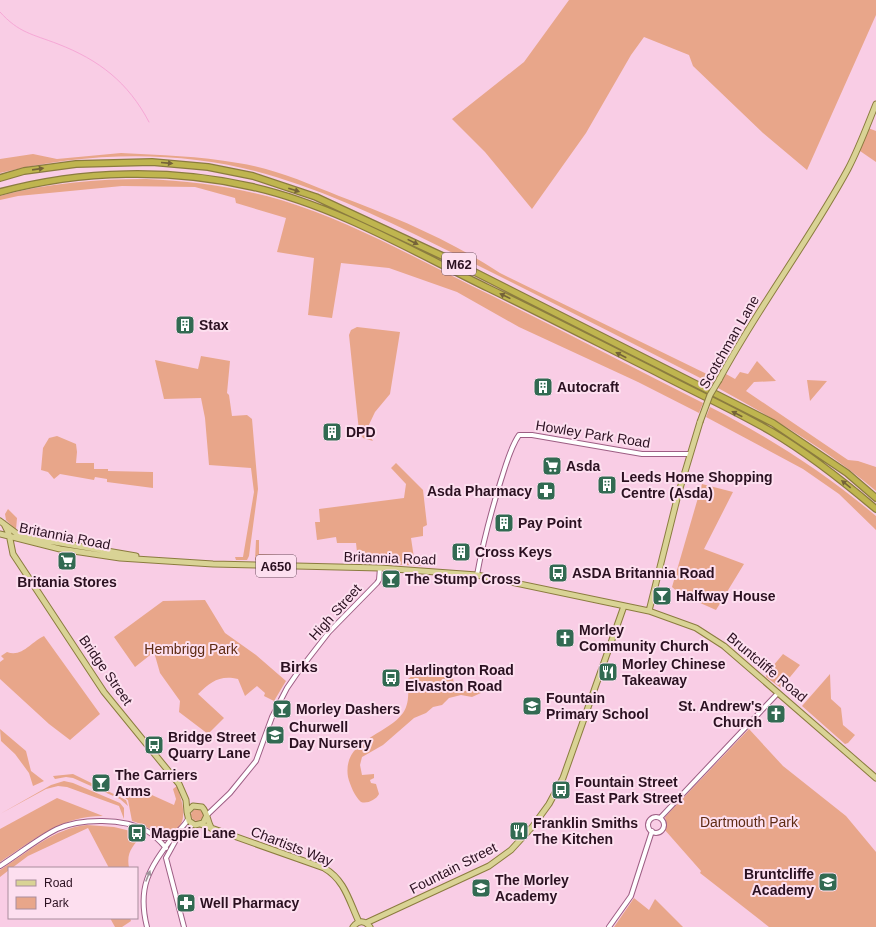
<svg xmlns="http://www.w3.org/2000/svg" width="876" height="927" font-family="Helvetica,sans-serif">
  <style>
    .green { fill: #e8a68a }
    .lines { fill: none; stroke-linecap: round; stroke-linejoin: round }
    .stream { stroke: #f6a8d6; stroke-width: 1 }
    .minor-casing { stroke: #9d5e84; stroke-width: 6 }
    .major-casing { stroke: #8b7c3f; stroke-width: 7 }
    .highway-casing { stroke: #8b7c3f; stroke-width: 8 }
    .minor { stroke: #fff; stroke-width: 4 }
    .major { stroke: #d9d395; stroke-width: 5 }
    .highway { stroke: #bfb54f; stroke-width: 5.5 }
    .major-bridge-casing { stroke: #8b7c3f; stroke-width: 7; stroke-linecap: butt }
    .major-bridge { stroke: #d9d395; stroke-width: 5 }
    .oneway { fill: #756338 }
    .oneway2 { fill: #a0949b }
    .labels { text-anchor: middle; dominant-baseline: central; stroke-width: 4; stroke-linejoin: round; paint-order: stroke }
    .shield { fill: #fddfef; stroke: #6a4f5f; stroke-width: 1 }
    .shield-label { font-size: 13px; font-weight: bold; fill: #2b1121 }
    .poi-label { font-size: 14px; font-weight: bold; fill: #2b1121; stroke: #fddfef; text-anchor: start }
    .street-label { font-size: 14px; fill: #2b1121; stroke: #fddfef }
    .park-label { font-size: 14px; fill: #5e2b13; stroke: #fddfef }
    .neighbourhood-label { font-size: 15px; font-weight: bold; fill: #2b1121; stroke: #fddfef }
  </style>
  <rect width="100%" height="100%" fill="#f9cde5"/>
  <path class="green" d="M569 0H876V15L807 170 763 133 693 66 689 55 644 37 631 55 586 133 532 209 485 152 452 119 524 62Z
    M868 128 876 131V162L860 151Z
    M121 153C160 155 199 156 238 163 273 168 307 183 339 196 395 217 450 240 500 273L715 378 712 384C636 345 560 306 483 268 416 235 348 199 276 177 187 149 90 151 0 173V159L33 154 57 159Z
    M146 179C191 181 237 187 281 200 347 220 410 255 472 286 550 324 626 364 703 403L699 413 638 382 519 327 457 292 389 268 341 263 332 318 308 315 314 258 277 252 286 218 236 203 235 198 195 187 122 186 18 196 0 200V196C48 183 96 179 146 179Z
    M357 327 400 332 390 394 375 412 366 431 373 441 363 438 359 431 349 335 351 330Z
    M201 356 230 361 227 393 229 395 232 416 247 415 252 419 258 489 249 556 247 560H236L235 557H243L254 492 251 468 209 465 205 418 201 398 164 399 155 360 198 369Z
    M757 361 776 381 754 382 746 391 848 460 858 461 876 467V491C828 450 773 418 718 388L726 374 735 379 740 372 748 374Z
    M807 380 827 381 810 401Z
    M710 407C769 437 825 473 876 516V530L839 494 803 469 706 417Z
    M57 436 76 444 77 452 76 463H94V469H108V471L153 472V488L107 482V479L95 477 94 480 60 474 54 479 48 472 41 470 43 448 49 438Z
    M396 463 423 490 427 525 423 527V536L411 538 414 558 426 557 427 564 423 566 371 563 372 554 357 552 356 543H337L336 537 317 540 315 522H320L319 509 404 498 406 484 391 468Z
    M702 484 733 492 704 549 744 564 716 610 680 594 672 587Z
    M8 509 17 518 16 530 6 520 5 514Z
    M256 540H259V554L281 555V562L255 560Z
    M205 600 225 633 256 655 286 681 274 701 264 696 265 693 257 686 245 696 238 679C219 675 211 682 198 694L224 718 208 734 179 712 180 701 160 673 154 652 135 667 114 637 163 601Z
    M44 636 100 714 70 740 49 724 0 679V662L4 659 1 656 7 652C22 658 32 641 44 636Z
    M783 654 800 665 781 688 766 677 767 673Z
    M830 674 831 699 841 708 843 725 855 735 848 743 845 744 802 706Z
    M433 675H449L453 678 455 692 473 690 485 683 483 692 472 697 461 695 449 698 442 705 433 707 426 713 414 718 383 745 362 757 360 765 362 775 374 774V778L370 780 371 783 376 784 379 794C376 800 367 804 361 802 355 797 350 785 348 777 342 740 386 736 403 713 410 703 408 690 408 679L412 676Z
    M0 729 26 751 31 771 44 781 33 786 29 773 15 754 1 741Z
    M749 729 783 766 846 816 876 852V927H769L700 873 701 871 664 829 666 822 665 817Z
    M73 774 126 800 128 806 120 799 73 778 66 777 55 779 53 776Z
    M64 781 73 783 120 803 124 808V819L119 806 67 787 58 786 46 789 0 814 51 785Z
    M132 786 174 805 176 799 173 789 177 786C182 801 189 820 175 832 171 835 168 836 163 835 154 833 145 824 132 821L128 800 125 798Z
    M57 798 103 816C61 816 34 840 0 862V829Z
    M191 815a6 6 0 1 1 12 0a6 6 0 1 1-12 0Z
    M87 825 114 827 143 834C133 846 126 852 129 868H109L88 828 28 856 12 868H9V870L0 877V870C27 853 54 828 87 825Z
    M634 898 649 910 655 899 683 927H614Z
    M110 918H130L131 921 122 927H115Z"/>
  <g class="lines">
    <path class="stream" d="M0 12C19 33 32 34 58 44 99 60 128 82 149 122"/>
    <g class="minor-casing">
      <path id="minor" d="M477 575C483 542 491 512 501 480 506 465 510 448 519 435H532L642 454H690
        M207 815 230 793 256 761 272 717 287 688 298 672 329 632 377 583 379 580 380 568
        M648 825a8 8 0 1 1 16 0a8 8 0 1 1-16 0Z
        M660 818 778 693
        M155 836 164 838 173 836
        M166 858 184 927
        M166 858 177 838 193 824
        M0 866C19 854 37 839 57 829 81 818 124 818 147 831 154 835 160 841 166 848
        M147 927C137 887 149 869 172 838 177 831 184 827 188 819
        M609 927 631 896 652 831"/>
    </g>
    <g class="major-casing">
      <path id="major" d="M719 380C758 307 809 241 848 169 859 148 867 126 876 104
        M0 521 16 533 31 538 136 556
        M4 524 9 534 13 554 104 692 179 784 186 800 187 812
        M0 534 60 549 120 558 213 564 380 568 477 575 649 611 696 628 724 646 876 778
        M649 611 678 495 700 422
        M206 817 203 823 195 825 189 821 187 812 193 806 202 807C208 813 207 822 212 829
        M200 824 324 868C345 880 349 901 359 922
        M366 923 489 866 511 850 533 826 549 804 563 778 624 606
        M353 927C358 920 365 920 370 927"/>
    </g>
    <g class="highway-casing">
      <path id="highway" d="M0 178 24 171 76 164 152 162 208 167 253 176 316 197 449 259 773 423 847 473 876 498
        M0 192C81 170 171 168 253 187 336 206 412 251 488 288 544 315 600 344 656 372 694 392 734 410 772 432 809 454 843 481 876 509"/>
    </g>
    <use href="#minor" class="minor"/>
    <use href="#major" class="major"/>
    <use href="#highway" class="highway"/>
    <g class="major-bridge-casing">
      <path id="major-bridge" d="M700 422 710 395 719 380"/>
    </g>
    <use href="#major-bridge" class="major-bridge"/>
  </g>
  <defs><path id="oneway-solid" d="M-6-.8H1V-3.2L6.5 0L1 3.2V.8H-6Z"/></defs>
  <g class="oneway">
    <use href="#oneway-solid" transform="translate(167 163) rotate(5)"/>
    <use href="#oneway-solid" transform="translate(38 169) rotate(-8)"/>
    <use href="#oneway-solid" transform="translate(294 190) rotate(18)"/>
    <use href="#oneway-solid" transform="translate(413 242) rotate(26)"/>
    <use href="#oneway-solid" transform="translate(505 296) rotate(-154)"/>
    <use href="#oneway-solid" transform="translate(621 355) rotate(-153)"/>
    <use href="#oneway-solid" transform="translate(737 414) rotate(-153)"/>
    <use href="#oneway-solid" transform="translate(846 484) rotate(-141)"/>
  </g>
  <use class="oneway2" href="#oneway-solid" transform="translate(148 876) rotate(-68)"/>
  <defs>
    <g id="building-square" transform="scale(1)"><rect x="-9" y="-9" width="18" height="18" rx="4" fill="#326a52" stroke="#fddfef"/><path d="M-4-6H4V6H1V3H-1V6H-4ZM-2.5-4.3h1.7v1.8h-1.7ZM.8-4.3h1.7v1.8H.8ZM-2.5-1h1.7V.8h-1.7ZM.8-1h1.7V.8H.8Z" fill="#fff"/></g>
    <g id="supermarket-square" transform="scale(1)"><rect x="-9" y="-9" width="18" height="18" rx="4" fill="#326a52" stroke="#fddfef"/><path d="M-6-5.5h2.5l.6 2H6L4.5 2H-2.5L-4.4-4H-6ZM-1.5 3.2a1.3 1.3 0 1 0 .1 0ZM3 3.2a1.3 1.3 0 1 0 .1 0Z" fill="#fff"/></g>
    <g id="pharmacy-square" transform="scale(1)"><rect x="-9" y="-9" width="18" height="18" rx="4" fill="#326a52" stroke="#fddfef"/><path d="M-2-6h4v4h4v4h-4v4h-4v-4h-4v-4h4Z" fill="#fff"/></g>
    <g id="bus-square" transform="scale(1)"><rect x="-9" y="-9" width="18" height="18" rx="4" fill="#326a52" stroke="#fddfef"/><path d="M-5-6H5V4H4V6H2V4H-2V6H-4V4H-5ZM-3.5-4V0h7V-4ZM-3.5 1.2v1.5H-2V1.2ZM2 1.2v1.5H3.5V1.2Z" fill="#fff"/></g>
    <g id="bar-square" transform="scale(1)"><rect x="-9" y="-9" width="18" height="18" rx="4" fill="#326a52" stroke="#fddfef"/><path d="M-6-5H6L.8 .8V4.5H3.5V6h-7V4.5H-.8V.8Z" fill="#fff"/></g>
    <g id="church-square" transform="scale(1)"><rect x="-9" y="-9" width="18" height="18" rx="4" fill="#326a52" stroke="#fddfef"/><path d="M-1.2-6h2.4v3.5h3.3v2.4h-3.3V6h-2.4V-.1h-3.3v-2.4h3.3Z" fill="#fff"/></g>
    <g id="restaurant-square" transform="scale(1)"><rect x="-9" y="-9" width="18" height="18" rx="4" fill="#326a52" stroke="#fddfef"/><path d="M-5-6h1v4h1v-4h1v4h1v-4h1v5L-1.5 .5V6h-2V.5L-5-1ZM5-6V6H3V1.5H1.5Q1.5-4 5-6Z" fill="#fff"/></g>
    <g id="school-square" transform="scale(1)"><rect x="-9" y="-9" width="18" height="18" rx="4" fill="#326a52" stroke="#fddfef"/><path d="M0-5L7-2L0 1L-7-2ZM-4 1L0 2.5L4 1V4Q0 6-4 4Z" fill="#fff"/></g>
  </defs>
  <g fill-rule="evenodd">
    <use href="#building-square" x="185" y="325"/>
    <use href="#building-square" x="543" y="387"/>
    <use href="#building-square" x="332" y="432"/>
    <use href="#supermarket-square" x="552" y="466"/>
    <use href="#building-square" x="607" y="485"/>
    <use href="#pharmacy-square" x="546" y="491"/>
    <use href="#building-square" x="504" y="523"/>
    <use href="#building-square" x="461" y="552"/>
    <use href="#supermarket-square" x="67" y="561"/>
    <use href="#bus-square" x="558" y="573"/>
    <use href="#bar-square" x="391" y="579"/>
    <use href="#bar-square" x="662" y="596"/>
    <use href="#church-square" x="565" y="638"/>
    <use href="#restaurant-square" x="608" y="672"/>
    <use href="#bus-square" x="391" y="678"/>
    <use href="#school-square" x="532" y="706"/>
    <use href="#bar-square" x="282" y="709"/>
    <use href="#church-square" x="776" y="714"/>
    <use href="#school-square" x="275" y="735"/>
    <use href="#bus-square" x="154" y="745"/>
    <use href="#bar-square" x="101" y="783"/>
    <use href="#bus-square" x="561" y="790"/>
    <use href="#restaurant-square" x="519" y="831"/>
    <use href="#bus-square" x="137" y="833"/>
    <use href="#school-square" x="828" y="882"/>
    <use href="#school-square" x="481" y="888"/>
    <use href="#pharmacy-square" x="186" y="903"/>
  </g>
  <g class="labels">
    <g class="shield">
      <rect x="442" y="253" width="34" height="22" rx="3"/>
      <rect x="256" y="555" width="40" height="22" rx="3"/>
    </g>
    <g class="shield-label">
      <text x="459" y="264">M62</text>
      <text x="276" y="566">A650</text>
    </g>
    <g class="poi-label">
      <text x="199" y="325">Stax</text>
      <text x="557" y="387">Autocraft</text>
      <text x="346" y="432">DPD</text>
      <text x="566" y="466">Asda</text>
      <text x="621" y="477">Leeds Home Shopping<tspan x="621" dy="16">Centre (Asda)</tspan></text>
      <text x="532" y="491" text-anchor="end">Asda Pharmacy</text>
      <text x="518" y="523">Pay Point</text>
      <text x="475" y="552">Cross Keys</text>
      <text x="572" y="573">ASDA Britannia Road</text>
      <text x="405" y="579">The Stump Cross</text>
      <text x="67" y="582" text-anchor="middle">Britania Stores</text>
      <text x="676" y="596">Halfway House</text>
      <text x="579" y="630">Morley<tspan x="579" dy="16">Community Church</tspan></text>
      <text x="622" y="664">Morley Chinese<tspan x="622" dy="16">Takeaway</tspan></text>
      <text x="405" y="670">Harlington Road<tspan x="405" dy="16">Elvaston Road</tspan></text>
      <text x="546" y="698">Fountain<tspan x="546" dy="16">Primary School</tspan></text>
      <text x="762" y="706" text-anchor="end">St. Andrew's<tspan x="762" dy="16">Church</tspan></text>
      <text x="296" y="709">Morley Dashers</text>
      <text x="289" y="727">Churwell<tspan x="289" dy="16">Day Nursery</tspan></text>
      <text x="168" y="737">Bridge Street<tspan x="168" dy="16">Quarry Lane</tspan></text>
      <text x="115" y="775">The Carriers<tspan x="115" dy="16">Arms</tspan></text>
      <text x="575" y="782">Fountain Street<tspan x="575" dy="16">East Park Street</tspan></text>
      <text x="533" y="823">Franklin Smiths<tspan x="533" dy="16">The Kitchen</tspan></text>
      <text x="151" y="833">Magpie Lane</text>
      <text x="814" y="874" text-anchor="end">Bruntcliffe<tspan x="814" dy="16">Academy</tspan></text>
      <text x="495" y="880">The Morley<tspan x="495" dy="16">Academy</tspan></text>
      <text x="200" y="903">Well Pharmacy</text>
    </g>
    <g class="street-label">
      <text transform="translate(729 342) rotate(-60)">Scotchman Lane</text>
      <text transform="translate(593 434) rotate(9)">Howley Park Road</text>
      <text transform="translate(65 536) rotate(11)">Britannia Road</text>
      <text transform="translate(390 558) rotate(2)">Britannia Road</text>
      <text transform="translate(335 612) rotate(-48)">High Street</text>
      <text transform="translate(767 667) rotate(40)">Bruntcliffe Road</text>
      <text transform="translate(106 670) rotate(55)">Bridge Street</text>
      <text transform="translate(292 846) rotate(21)">Chartists Way</text>
      <text transform="translate(453 868) rotate(-27)">Fountain Street</text>
    </g>
    <g class="park-label">
      <text x="191" y="649">Hembrigg Park</text>
      <text x="749" y="822">Dartmouth Park</text>
    </g>
    <g class="neighbourhood-label">
      <text x="299" y="666">Birks</text>
    </g>
  </g>
  <rect x="8" y="867" width="130" height="52" fill="#fddfef" stroke="#a98d9d"/>
  <rect x="16" y="880" width="20" height="6" fill="#d9d395" stroke="#a98d9d"/>
  <text x="44" y="887" font-size="12" fill="#2b1121">Road</text>
  <rect x="16" y="897" width="20" height="12" fill="#e8a68a" stroke="#a98d9d"/>
  <text x="44" y="907" font-size="12" fill="#2b1121">Park</text>
</svg>
